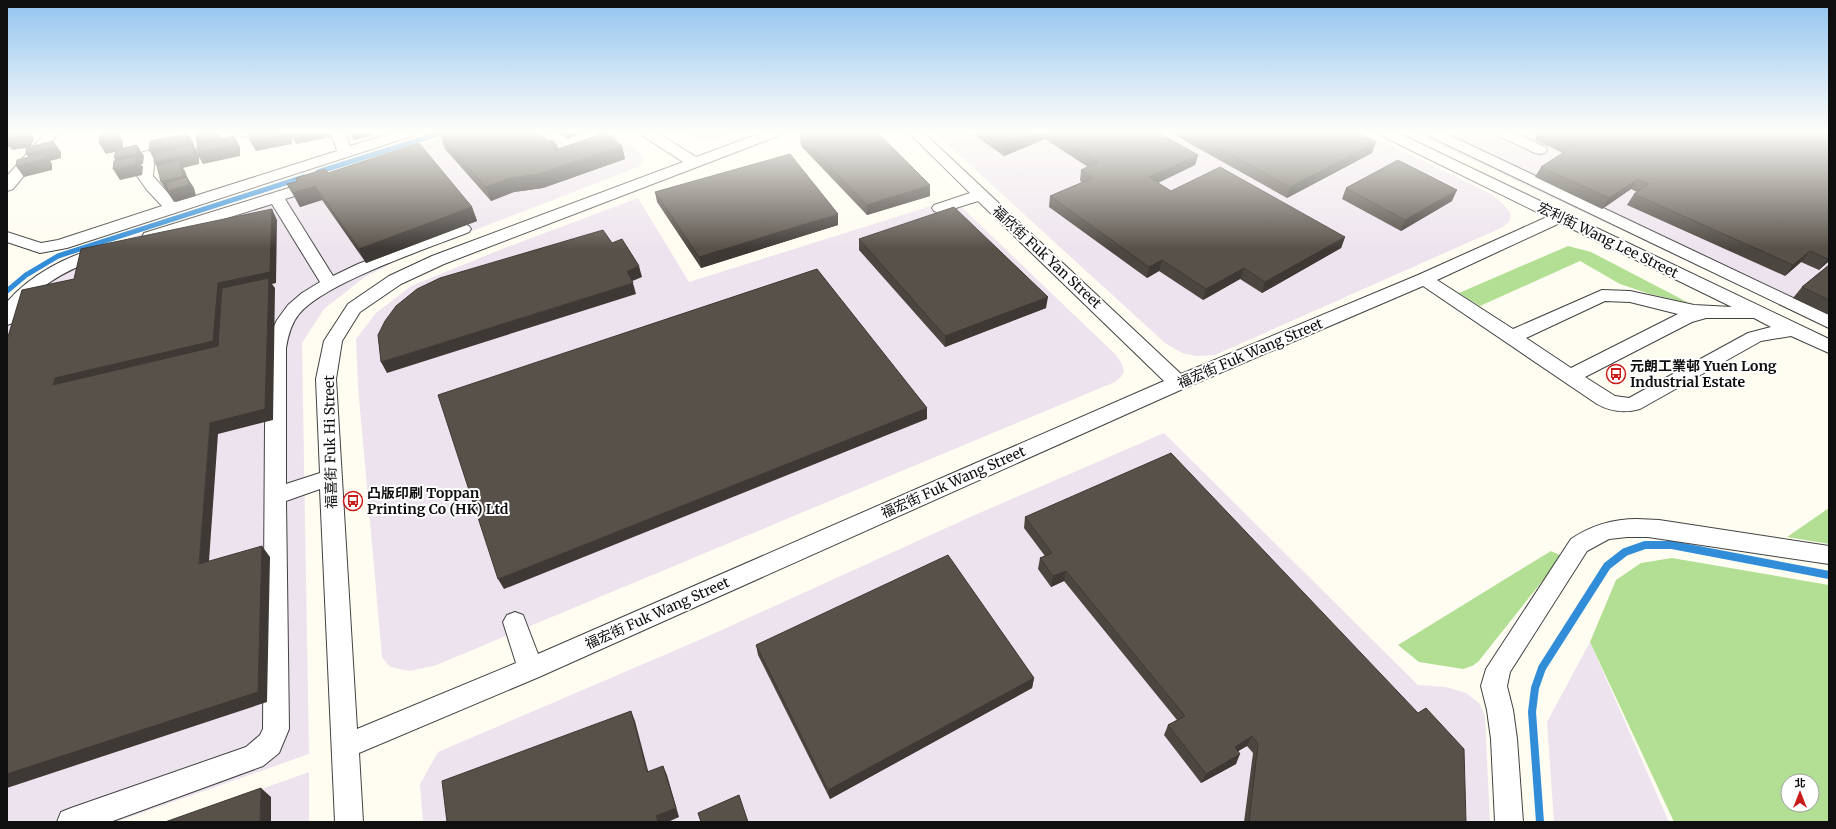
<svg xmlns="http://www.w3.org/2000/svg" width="1836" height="829" font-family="Merriweather,'Noto Sans TC',serif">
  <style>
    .industrial { fill: #ede3ee }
    .forest { fill: #b2df94; fill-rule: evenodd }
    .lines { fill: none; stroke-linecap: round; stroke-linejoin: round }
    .stream-far2 { stroke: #328dd8; stroke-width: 5 }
    .stream-far1 { stroke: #328dd8; stroke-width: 6 }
    .stream { stroke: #328dd8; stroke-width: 8 }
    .minor-casing { stroke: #424242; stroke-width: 2 }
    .minor { fill: #fff; fill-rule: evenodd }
    .wall { fill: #4c4640 }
    .shaded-wall { fill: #3e3934 }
    .building { fill: #58514a; stroke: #3e3934 }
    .labels { text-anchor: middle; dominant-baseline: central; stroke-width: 4; stroke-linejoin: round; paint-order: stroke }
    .street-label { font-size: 14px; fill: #0f0f0f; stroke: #fff }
    .poi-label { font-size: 14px; font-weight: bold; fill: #0f0f0f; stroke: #fff; text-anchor: start }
  </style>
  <rect width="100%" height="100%" fill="#fffdf1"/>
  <path class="industrial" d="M456 133H548L570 149 608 133H611L641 153 644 160 638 167 400 259 365 277 324 309 302 343 309 754 116 822H7V310L52 269 76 255Z
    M681 133H734L718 139 706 140 694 139Z
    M935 133H1365L1491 194 1504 205 1511 214 1509 222 1503 227 1215 355 1196 356 1182 353 1165 343Z
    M1415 133H1829V328Z
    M638 198 689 282 953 199 1116 355 1122 364 1124 371 1121 377 1115 382 434 666 409 671 390 667 382 657 358 386 356 339 376 313 411 286 507 247Z
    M1164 433 1418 685 1446 687 1466 693 1480 704 1485 717 1490 822H423L420 784 438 752 704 638 968 518Z
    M1590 642 1669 822H1554L1547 722Z
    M309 772V822H169Z"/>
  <path class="forest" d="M1568 246 1591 252 1689 303 1650 294 1620 284 1580 261 1480 306 1459 293Z
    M1829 508V544L1787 537Z
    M1551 551 1562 556 1478 662 1472 666 1463 669 1419 662 1398 645Z
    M1672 558 1829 585V822H1674L1590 642 1616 580 1641 563ZM1788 781H1812V805H1788Z"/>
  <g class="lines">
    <path class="stream-far2" d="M318 172 441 133
      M7 291 26 275 58 256 304 177"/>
    <path class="stream-far1" d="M1644 545H1673"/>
    <path class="stream" d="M1540 822 1532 712 1535 688 1542 668 1607 566 1625 552 1645 545H1672L1829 575"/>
    <g class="minor-casing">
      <path id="minor" d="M45 133H59L13 189 7 191V176Z
        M239 133H269L267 136C259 138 249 138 241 136Z
        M331 133H345L350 146 393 133H414L412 136 67 248 40 253 7 242V232L41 243 58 240 162 206 147 190 137 176 141 155 143 152 148 151 153 152 155 155 153 176 176 202 337 151Z
        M641 133H658L696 157 761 133H780L778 136 444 264 401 284 360 312 342 341 336 379 357 729 516 663 503 622 507 615 515 612 523 615 538 654 1164 381 978 201 940 213 934 211 932 208 934 205 970 193 909 133H924L1181 374 1418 275 1547 217 1382 136 1380 133H1398L1829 339V353L1791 336 1761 341 1640 409C1625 413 1611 412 1597 404L1423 286 1185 388 539 677 359 753 363 822H335L320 489 286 501 289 729 279 753 263 766 110 822H57L61 812 71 808 246 747 260 735 263 729 265 425 268 348 270 335 277 320 288 305 302 293 320 282 272 204 150 242 144 241 142 237 144 233 318 179 323 181 326 184 323 187 285 199 333 276 358 264 457 226 463 224 469 226 471 229 469 232C427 249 326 282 299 314 291 324 288 336 286 348V484L320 473 316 379 324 341 348 304 389 276 432 256 683 162 643 136ZM1560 223 1732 307 1694 305 1630 291 1602 290 1513 329 1437 280ZM1605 301 1630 302 1678 314 1571 368 1526 338ZM1706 318H1754L1771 327 1748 333 1629 398 1615 396 1585 377 1692 322Z
        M1427 133H1445L1829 315V328L1429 136Z
        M1497 133H1515L1545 147 1547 150 1545 153 1540 154 1535 153 1499 136Z
        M104 246 110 247 112 251 110 255C81 264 50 277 29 300 22 307 19 315 13 323L7 325V302C31 274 68 255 104 246Z
        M1637 519 1659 520 1829 546V564L1648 537H1627L1609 539 1587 551 1510 672 1507 686 1513 710 1517 739 1523 822H1495L1491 739 1487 710 1481 686 1486 669 1571 539C1592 525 1613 519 1637 519Z"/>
    </g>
    <use href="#minor" class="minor"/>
  </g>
  <path class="wall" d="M557 133H581L568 139Z
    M973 133H1159L1198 155 1195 165 1158 183 1171 191 1345 237 1341 248 1262 293 1240 279 1203 300 1159 271 1147 278 1049 207 1050 196 1082 182 1080 181 1081 170 1088 167 1045 139 1004 156 973 134Z
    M1171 133H1357L1372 153 1287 198Z
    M1531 133H1829V261L1819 270 1801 262 1785 276 1627 205 1634 194 1637 192 1631 189 1602 209 1535 177 1541 167 1563 153 1535 140 1537 135Z
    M440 135 548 141 559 149 622 146 625 159 543 188 514 192 491 201 445 149Z
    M800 135 930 196 867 215 801 146Z
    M328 173 472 207 477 221 366 263 322 200 300 207 287 184Z
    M1346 188 1452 201 1401 231 1342 199Z
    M655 192 838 225 701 268 657 202Z
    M859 239 1046 308 945 347 859 250Z
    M1829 265V312L1827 314 1793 298 1802 287Z
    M1025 517 1466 822H1244L1253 753 1247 746 1238 751 1236 764 1201 783 1164 735 1168 725 1177 720 1064 581 1051 587 1038 569 1040 558 1045 556 1024 528Z
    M756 645 1034 678 1032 688 830 799 758 655Z"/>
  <path class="shaded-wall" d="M25 133H30L34 138 31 147 12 150 9 146 7 151V138Z
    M117 133H118L123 142V150L106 154 99 143Z
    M215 133H218L222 139 234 136 240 147V156L203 164 199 157V164L183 168 185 171 188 179 187 177 194 188 196 196 174 202 161 182V173L154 162 155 161 149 150 188 134 194 144V146L198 153 202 152 196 141Z
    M287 133H331V137L296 144 292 137V144L256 151 250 141Z
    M350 133H372L373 136 353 140Z
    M566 133H581L568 139Z
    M1036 133H1045V139L1004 156 1005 146Z
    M53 141 61 152V158L50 161 52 164V170L24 177 16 166 32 162 26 154Z
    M1376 142 1372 153 1287 198 1290 187Z
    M137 145 144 156 143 164H141L143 167 142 175 120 180 113 169 121 168 114 158Z
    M557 145 561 159 552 147Z
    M622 146 625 159 543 188 514 192 491 201 486 187 510 178Z
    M1198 155 1195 165 1147 188 1149 177Z
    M1638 179 1631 189 1602 209 1609 198Z
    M930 185V196L867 215V205Z
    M315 186 322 200 300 207 293 193Z
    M1457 190 1452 201 1401 231 1405 220Z
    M472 207 477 221 366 263 359 249Z
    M272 209 277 220 276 283 272 284 275 288 273 420 218 434 208 575 199 564 210 423 220 352 53 385 55 378 218 283Z
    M838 214V225L701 268 699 257Z
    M1345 237 1341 248 1262 293 1265 282Z
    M1810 251 1801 262 1785 276 1793 265Z
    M1829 258V261L1819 270Z
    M1162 260 1159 271 1147 278 1149 267Z
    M639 266 642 277 630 282 627 271Z
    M1244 268 1240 279 1203 300 1206 289Z
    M633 283 636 294 387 373 381 362Z
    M1048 297 1046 308 945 347V336Z
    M927 408V419L504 589 498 579Z
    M262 546 270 557 267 702 7 788V774Z
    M1066 571 1064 581 1051 587 1053 576Z
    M1034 678 1032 688 830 799 828 790Z
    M631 711 635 721 651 782 647 772Z
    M1252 736 1247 746 1230 756 1235 747Z
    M1240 754 1236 764 1201 783 1206 774Z
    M663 766 667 775 679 817 668 822H658L656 816Z
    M261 788 271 797V822H260Z"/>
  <path class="building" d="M7 133H25L24 136 7 139Z
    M110 133H117L116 140 99 143 100 135Z
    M197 133H215V138L196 141Z
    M250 133H287V134L250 141Z
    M448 133H539L548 141 552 140 557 145 552 147 555 150 605 133H606L622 146 539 174 510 178 486 187 440 135Z
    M810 133H878L930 185 867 205 800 135Z
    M986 133H1036L1005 146Z
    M1052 133H1159L1198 155 1149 177 1171 191 1220 167 1345 237 1265 282 1244 268 1206 289 1162 260 1149 267 1050 196 1093 178 1081 170 1098 162Z
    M1192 133H1357L1376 142 1290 187Z
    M1548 133H1829V258L1828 259 1810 251 1793 265 1634 194 1649 184 1638 179 1609 198 1541 167 1575 145Z
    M188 134 187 143 149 150 150 141Z
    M234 136V145L197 153V144Z
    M53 141 54 147 26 154V148Z
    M419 143 472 207 359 249 315 186 293 193 287 184 297 182 296 178 325 169 328 173Z
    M137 145 136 154 114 158 116 150Z
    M193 145V154L154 162 155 153Z
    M45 153V159L16 166 17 160Z
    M790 154 838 214 699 257 655 192Z
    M136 156 135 165 113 169 114 161Z
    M179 160 183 176 161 182 157 166Z
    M1398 160 1457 190 1405 220 1346 188Z
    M187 177 189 185 168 191 166 183Z
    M954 207 1048 297 945 336 859 239Z
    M272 209 270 272 218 283 213 341 55 378 53 385 218 346 222 288 269 278 265 409 210 423 199 564 262 546 258 692 7 774V340L22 290 74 279 81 249Z
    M603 230 612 243 622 239 639 266 627 271 633 283 381 362 378 335 385 321 396 306 417 289 440 278Z
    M1829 265V300L1802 287Z
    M817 269 927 408 498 579 438 395Z
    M1171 453 1418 713 1426 708 1464 749 1466 822H1249L1258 744 1252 736 1235 747 1240 754 1206 774 1168 725 1185 716 1066 571 1053 576 1040 558 1052 553 1025 517Z
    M948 555 1034 678 828 790 756 645Z
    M631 711 647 772 663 766 676 808 656 816 658 822H447L442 781Z
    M261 788 260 822H165Z
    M739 795 748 822H701L698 813Z"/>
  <linearGradient id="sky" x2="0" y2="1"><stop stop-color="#92c4f0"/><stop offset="0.53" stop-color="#fffef9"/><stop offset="1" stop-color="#fffef9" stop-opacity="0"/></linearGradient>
  <rect width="1836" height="249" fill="url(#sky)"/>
  <defs>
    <g id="bus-ring" transform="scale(1)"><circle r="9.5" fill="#fff" stroke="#ca1c1b" stroke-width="1.5"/><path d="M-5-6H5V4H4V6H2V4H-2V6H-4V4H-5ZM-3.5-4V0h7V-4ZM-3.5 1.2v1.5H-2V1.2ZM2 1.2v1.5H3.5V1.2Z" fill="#ca1c1b"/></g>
  </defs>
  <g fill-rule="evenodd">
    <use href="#bus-ring" x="1616" y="374"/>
    <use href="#bus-ring" x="353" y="501"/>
  </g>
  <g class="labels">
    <g class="street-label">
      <text transform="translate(1608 240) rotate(26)">宏利街 Wang Lee Street</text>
      <text transform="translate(1047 257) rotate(43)">福欣街 Fuk Yan Street</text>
      <text transform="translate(1250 353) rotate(-23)">福宏街 Fuk Wang Street</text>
      <text transform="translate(330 442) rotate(-91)">福喜街 Fuk Hi Street</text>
      <text transform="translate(953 482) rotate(-24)">福宏街 Fuk Wang Street</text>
      <text transform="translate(657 613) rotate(-24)">福宏街 Fuk Wang Street</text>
    </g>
    <g class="poi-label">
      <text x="1630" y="366">元朗工業邨 Yuen Long<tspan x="1630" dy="16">Industrial Estate</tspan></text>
      <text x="367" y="493">凸版印刷 Toppan<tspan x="367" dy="16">Printing Co (HK) Ltd</tspan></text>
    </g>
  </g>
  <rect width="1836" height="829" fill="none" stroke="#0f0f0f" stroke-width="16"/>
  <g transform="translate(1800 793)"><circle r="19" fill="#ffffff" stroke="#9f9f9f"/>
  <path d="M0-3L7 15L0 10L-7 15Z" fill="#ca1c1b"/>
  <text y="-6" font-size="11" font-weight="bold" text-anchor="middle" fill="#0f0f0f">北</text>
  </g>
</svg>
